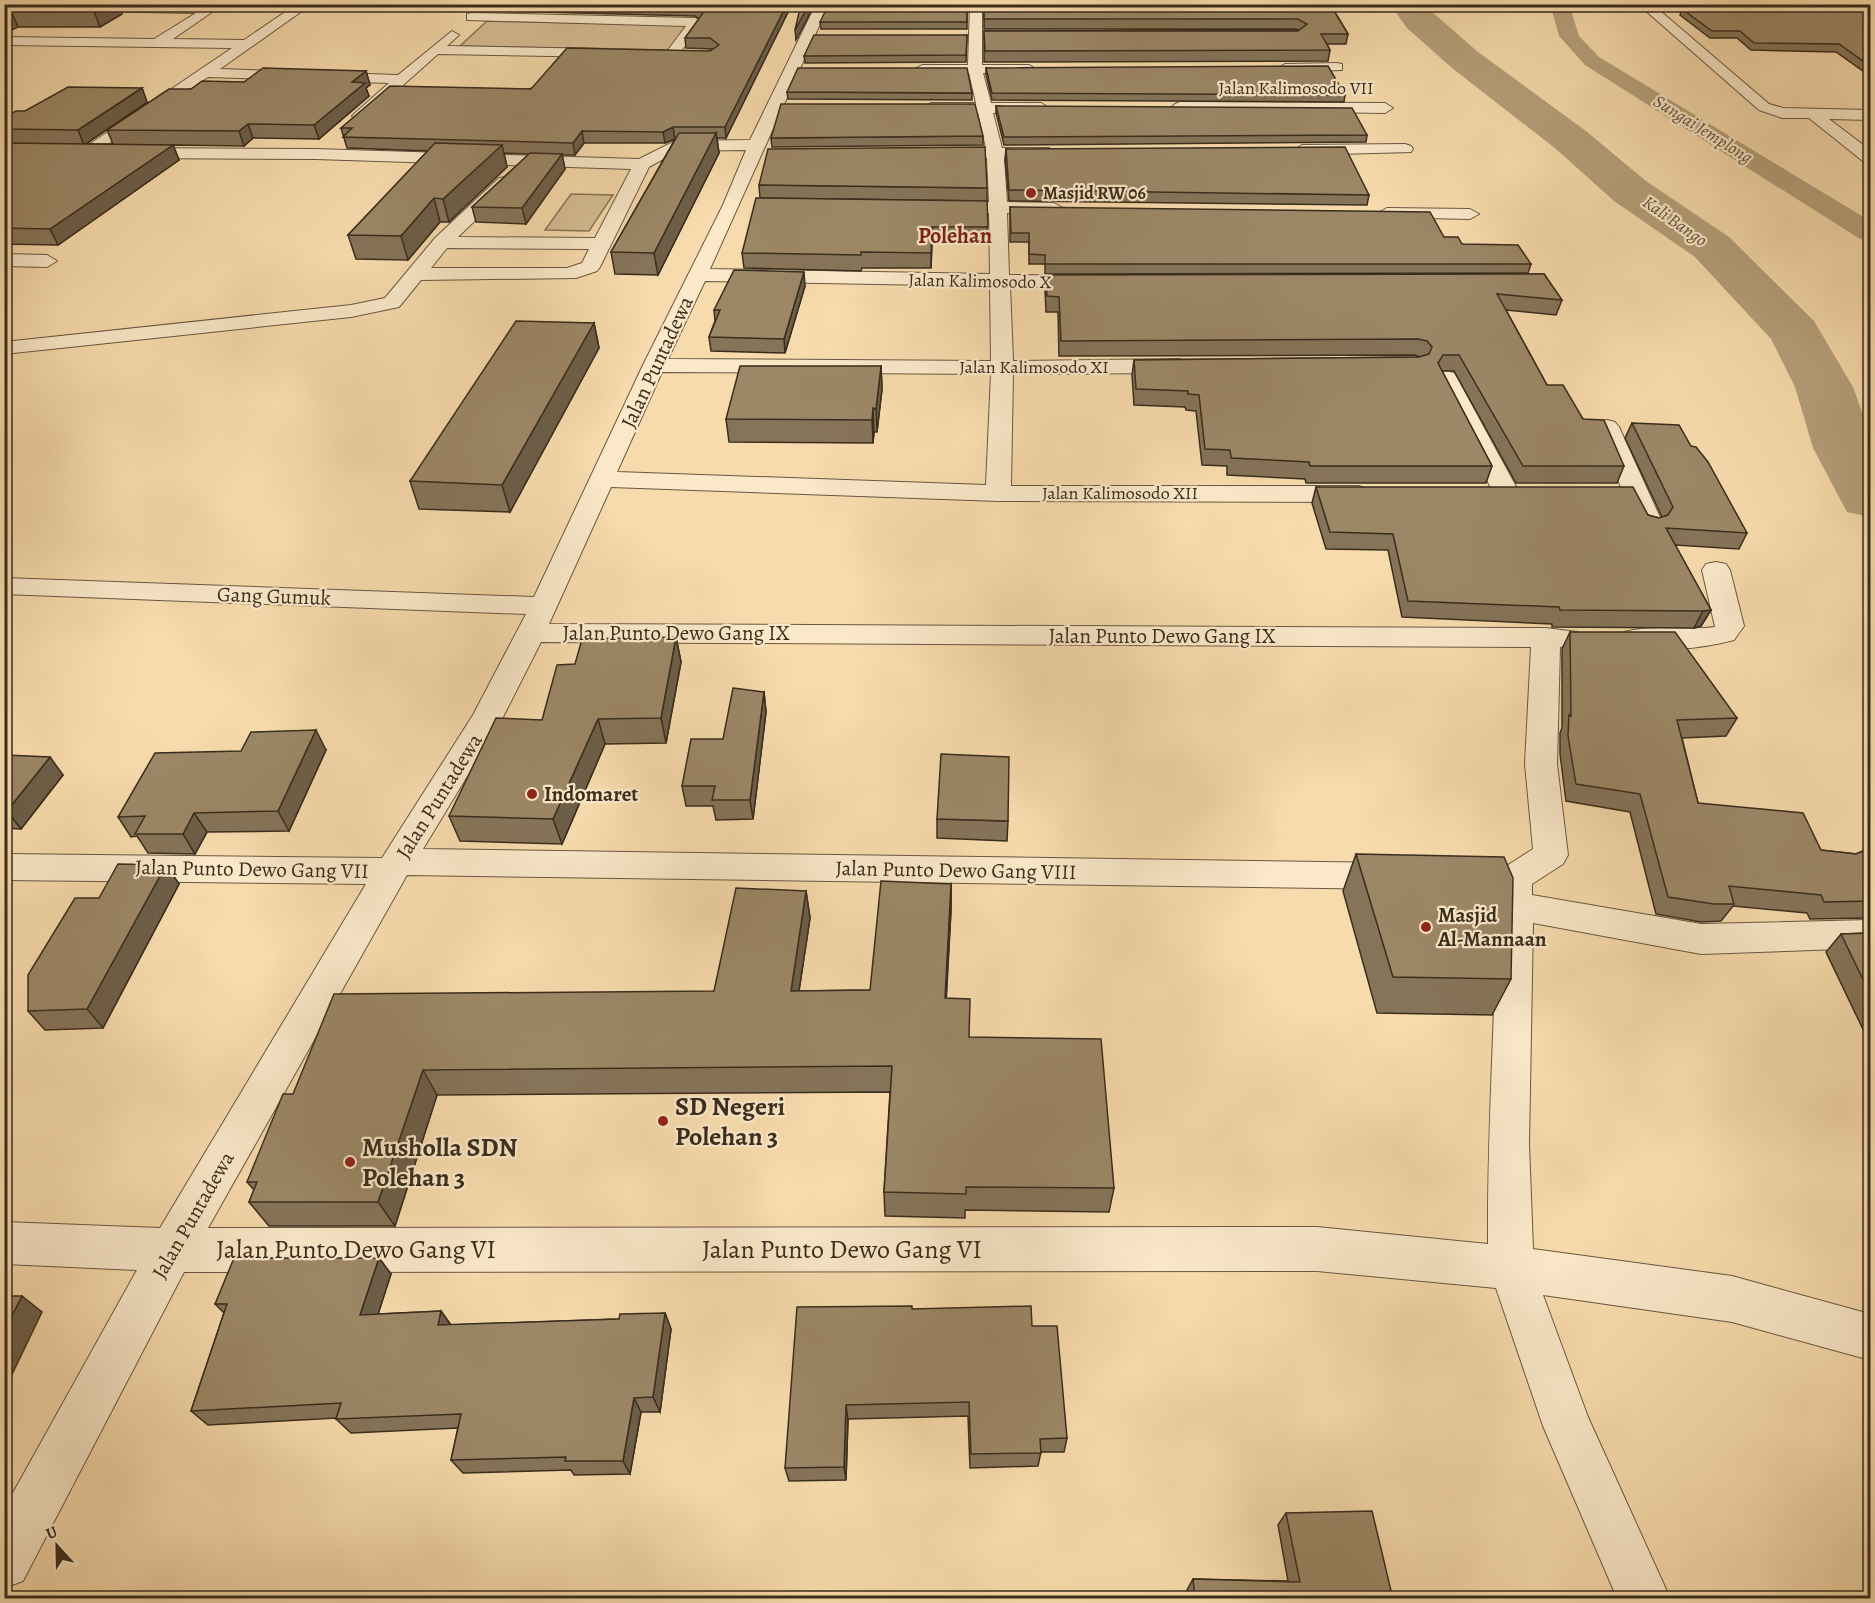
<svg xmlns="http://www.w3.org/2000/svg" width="1875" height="1603" font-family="Alegreya,serif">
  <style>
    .green { fill: #d7bd94; stroke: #887558; stroke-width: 1.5 }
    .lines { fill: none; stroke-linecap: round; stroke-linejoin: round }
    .canal { fill: #b6a07b; fill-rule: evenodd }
    .river { fill: #b6a07b; fill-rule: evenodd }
    .minor-casing { stroke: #685841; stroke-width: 2 }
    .minor { fill: #fae8c9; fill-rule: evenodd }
    .wall { fill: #867459; stroke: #392d1d; stroke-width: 1.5 }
    .shaded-wall { fill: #6d5e48; stroke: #392d1d; stroke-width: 1.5 }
    .building { fill: #9c8767; stroke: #392d1d; stroke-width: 1.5 }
    .poi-dot { fill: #8f2418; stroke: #fae8c9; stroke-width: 2 }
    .labels { text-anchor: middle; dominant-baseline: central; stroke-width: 4.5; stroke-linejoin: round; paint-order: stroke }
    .far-street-label { font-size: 18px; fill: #392d1d; stroke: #fae8c9 }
    .far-water-label { font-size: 18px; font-style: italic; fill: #5e5039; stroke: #fae8c9 }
    .far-poi-label { font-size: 18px; font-weight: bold; fill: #392d1d; stroke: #fae8c9; text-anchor: start }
    .street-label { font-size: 21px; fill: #392d1d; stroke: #fae8c9 }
    .poi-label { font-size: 21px; font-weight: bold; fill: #392d1d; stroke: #fae8c9; text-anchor: start }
    .far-district-label { font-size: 22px; font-weight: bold; fill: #7a1f14; stroke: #fae8c9 }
    .near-poi-label { font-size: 26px; font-weight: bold; fill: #392d1d; stroke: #fae8c9; text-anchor: start }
    .near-street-label { font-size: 26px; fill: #392d1d; stroke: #fae8c9 }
  </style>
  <rect width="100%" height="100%" fill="#f7dbac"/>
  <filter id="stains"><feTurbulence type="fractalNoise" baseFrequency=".00333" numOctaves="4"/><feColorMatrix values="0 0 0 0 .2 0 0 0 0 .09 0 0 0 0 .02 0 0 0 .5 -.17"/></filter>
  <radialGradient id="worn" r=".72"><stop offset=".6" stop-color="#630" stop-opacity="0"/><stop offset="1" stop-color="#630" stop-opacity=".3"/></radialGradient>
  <path class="green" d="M487 21 688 25 670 50 460 46Z
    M571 194 613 195 589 231 545 230Z"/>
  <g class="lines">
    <path class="canal" d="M1550 4H1569L1579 36 1599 57 1870 221V241L1860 239 1585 65 1559 36Z"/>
    <path class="river" d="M1390 4H1423L1478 52 1586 131 1646 181 1729 237 1814 321 1853 387 1870 435V517L1847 512 1813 448 1795 387 1771 339 1695 257 1614 201 1556 149 1452 68 1407 28Z"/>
    <g class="minor-casing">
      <path id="minor" d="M27 4 199 5 212 12 173 39 244 40 297 4H312L220 69 398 75 452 31 459 35 447 46 608 49 615 53 608 57 438 54 365 119H355L352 116 355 113 389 83 208 77 87 158 81 156 79 153 81 150 232 48 4 45V37L154 39 196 13 40 10 4 22V13Z
        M816 4H829L710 269 990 274 989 213 943 212 934 207 943 202H989L987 158H942L934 153 942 148H986L978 113H931L923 108 931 103H976L969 73H922L915 69 922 65H968L970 4H982V65H1029L1036 69 1029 73H983L991 103H1041L1049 108 1041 113H993L1002 148H1049L1057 153 1049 158H1004L1007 202 1054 203 1063 208 1054 213H1007L1009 275 1090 276 1100 282 1090 288 1010 286 1013 361 1179 359 1187 361 1190 366 1187 371 1179 373 1013 374 1011 486H1359L1368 489 1372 494 1368 499 1359 502 998 501 611 487 549 624 1546 628 1577 632 1581 638 1577 644 1560 647 1557 764 1568 855 1563 864 1532 884V895L1701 924 1870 920V948L1701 954 1533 923 1529 1144 1533 1249 1732 1276 1870 1314V1360L1732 1322 1543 1295 1588 1417 1670 1598H1617L1543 1426 1496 1288 1317 1271 184 1272 23 1581 4 1588V1509L137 1270 4 1264V1222L160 1228 366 884 4 880V854L382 858 473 715 526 614 4 594V578L534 597 643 365 723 205 746 150 678 151 649 167 600 267 597 271 576 278 421 280 399 307 351 317 4 354V342L351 305 385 298 435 238 499 178 505 177 514 182 511 186 458 237 595 238 631 169 315 159 132 158 124 153 132 148 315 149 639 159 675 141 750 140ZM447 248 589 249 582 263 567 268H431ZM705 281 990 286 991 361 668 359ZM662 372 991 374 986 485 617 472ZM541 642 1531 647 1525 764 1533 849 1508 865 1469 864 1457 868 1452 877 1457 886 1469 890 1497 891C1496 1009 1487 1126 1488 1244L1317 1227 208 1228 407 875 1394 889 1406 885 1411 876 1406 867 1394 863 423 849 503 717Z
        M1638 4H1652L1769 104 1783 108 1870 110V120L1829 119 1870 150V163L1864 162 1809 118H1782L1759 110Z
        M1746 4H1760L1764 9 1758 13Z
        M472 13 695 18 702 22 677 57 672 58 665 54 686 26 467 20V14Z
        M1337 63 1342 64V70L1285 72 1278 68 1285 64Z
        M1180 102 1385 103 1393 108 1385 113 1175 110 1172 107 1175 104Z
        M1405 144 1411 146 1413 149 1411 152 1302 155 1294 150 1302 145Z
        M1387 208 1470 209 1479 214 1470 219 1381 217 1378 213Z
        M4 254 47 255 57 261 47 267 4 266Z
        M1446 371 1454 373 1457 378 1520 494 1516 499 1507 502 1498 499 1494 494 1435 378 1438 373Z
        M1607 420 1615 422 1619 427 1663 524 1659 529 1650 532 1641 529 1637 524 1595 427 1599 422Z
        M1716 562 1726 564 1730 570 1744 626 1734 640C1700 649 1658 653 1624 644L1620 638 1624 632C1653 624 1685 631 1715 627L1702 570 1706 564Z"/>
    </g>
    <use href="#minor" class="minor"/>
  </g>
  <path class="wall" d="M4 4H118L122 14 100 27H18Z
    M499 4H815L796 40 800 9 791 6 726 138H717L719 153 658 275 615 274 611 252 675 139 665 143H584L575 155H562L565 169 526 224 476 222 472 207 529 154 504 153 507 167 449 222H440L408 260 356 259 348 235 428 151 347 148 341 128 710 51 712 49 686 48 685 38 699 19 695 16 501 11Z
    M984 4H1330L1348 34 1346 44H1327L1330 50 1328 61 984 62V31L1299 30 1296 29H984Z
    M967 7V29H821L820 22Z
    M1682 9H1870V76L1836 52 1751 50 1737 38H1710L1680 15Z
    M967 35 966 62 805 63 804 56Z
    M986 68 1345 95 1344 102 992 100 986 75Z
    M366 71 370 85 366 88 369 96 319 139 253 138 244 146 173 145 179 160 58 245 4 244V117L25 111 142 88 147 102 86 144H113L107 130 191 89 244 82Z
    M787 92 972 93V100L788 99Z
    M996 106 1367 135 1366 142 1004 145 996 113Z
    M983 136V145L772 147 771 138Z
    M1006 149 1369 195 1367 205 1009 201 1005 159Z
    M759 185 987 188V201L760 198Z
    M987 201V242H932L931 268H862L861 271 744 268 742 253Z
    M1010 207 1444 237 1462 244 1531 264 1528 273 1045 274V264H1029V242H1010Z
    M1544 274 1562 300 1556 315 1506 310 1547 385 1583 419 1624 466 1617 483H1516L1454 371H1442L1492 466 1486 483H1306L1305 479 1227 475V466L1202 465 1196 411 1186 410 1185 407 1134 405 1132 375 1134 360 1419 357H1421L1414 355 1059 356 1058 312H1046L1045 290 1046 275Z
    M805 286 785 353 711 351 709 337 715 321 714 310Z
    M594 323 599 348 510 512 419 509 410 481Z
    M881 366 882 389 877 432H874L873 443 729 442 726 419Z
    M1632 423 1747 533 1739 549 1675 545 1711 610 1701 626 1694 628 1552 627V624L1402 617 1388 550 1326 549 1312 503 1316 487 1648 515 1659 518 1662 517 1625 438Z
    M1570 632 1737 718 1726 736 1682 738 1698 803 1821 850 1856 854 1870 848V918L1810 919 1807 913 1733 906 1721 921 1701 922 1656 914 1630 812 1566 801 1560 754V733L1562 728V649Z
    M676 637 681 662 666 743 605 744 562 844 460 841 449 816 542 720 575 664Z
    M764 692 766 712 753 819 716 820 713 806H686L682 786Z
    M4 748 10 756 63 775 21 829 4 828Z
    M326 750 289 831 207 832 195 854 148 853 137 836 131 837 118 817Z
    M937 819 1008 821 1007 841 937 838Z
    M1356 854 1511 979 1492 1015 1377 1013 1343 891Z
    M166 865 179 884 103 1028 45 1030 28 1011 99 898Z
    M951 884V910L946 998 969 1037 1114 1188 1109 1212 965 1210V1218L885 1216 884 1192 890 1092 437 1095 395 1226H269L249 1202 254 1190 247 1182 293 1094 714 991 806 891 810 918 799 991 870 990Z
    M1870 933V1044L1826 952 1841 934Z
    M379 1258 391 1274 378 1314 441 1311 451 1325 619 1319 665 1313 671 1329 660 1412H641L630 1474 574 1475 571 1470 463 1473 451 1460 458 1428 351 1433 336 1419 337 1418 208 1425 191 1411 224 1313 215 1304Z
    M912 1309 1032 1326 1067 1438 1064 1452H1041L1038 1466 970 1468 968 1416 848 1419 846 1480 789 1481 785 1468Z
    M1286 1513 1393 1599H1188L1187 1590 1193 1579 1288 1581 1278 1525Z"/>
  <path class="shaded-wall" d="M105 4H118L122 14 100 27 94 11Z
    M787 4H791V6L726 138 725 127Z
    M809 4H815L796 40 795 30Z
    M11 11 18 27 4 34V14Z
    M366 71 370 85 366 88 369 96 319 139 314 125 352 82Z
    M142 88 147 102 84 145 78 130Z
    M248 124 253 138 244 146 239 131Z
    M673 127 675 139 665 143 663 132Z
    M582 131 584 143 575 155 573 143Z
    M716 133 719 153 658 275 654 253Z
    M173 145 179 160 58 245 50 229Z
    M502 145 507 167 449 222 443 199Z
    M562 154 565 169 526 224 522 208Z
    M434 198 440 222 408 260 401 236Z
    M932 227V242L931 268V253Z
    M804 272 805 286 785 353 784 339Z
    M594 323 599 348 510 512 502 485Z
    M881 366 882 389 877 432 876 409Z
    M873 408 874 432 873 443 872 420Z
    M1711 610 1701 626 1694 628 1703 611Z
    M676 637 681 662 666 743 661 718Z
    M764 692 766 712 753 819 750 800Z
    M598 719 605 744 562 844 553 819Z
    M316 730 326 750 289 831 278 811Z
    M4 748 10 756 4 763Z
    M50 757 63 775 21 829 7 811Z
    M194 813 207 832 195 854 183 834Z
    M166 865 179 884 103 1028 87 1009Z
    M951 884V910L945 1024V998Z
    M806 891 810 918 795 1017 791 991Z
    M423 1070 437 1095 395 1226 378 1202Z
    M379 1258 391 1274 373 1330 360 1315Z
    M22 1296 42 1312 4 1391V1331Z
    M441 1311 452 1327 438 1325Z
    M665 1313 671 1329 660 1412 653 1397Z
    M634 1398 641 1412 630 1474 623 1461Z
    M846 1405 848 1419 846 1480 844 1467Z"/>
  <path class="building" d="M9 4H105L94 11H11L4 14V6Z
    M628 4H787L725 127H673L663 132 582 131 573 143 343 137 352 128H341L390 86 531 89 567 48 710 51 719 45 710 38H685L703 13 694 6Z
    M801 4H809L795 30Z
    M984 4H1330L1348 34H1321L1330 50 985 51 984 31H1298L1307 24 1298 19H984Z
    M967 7V22H820L827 8Z
    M1682 9H1870V66L1839 44 1754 43 1740 31H1712Z
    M814 35H967L966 55 804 56Z
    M1328 66 1345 95 992 93 986 68Z
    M263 68 366 71 352 82 365 83 314 125 248 124 239 131 107 130 169 89H191L202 81 244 82Z
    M798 68H967L972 93 787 92Z
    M68 87 142 88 78 130 4 129V117L16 111H25Z
    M781 104H975L983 136 771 138Z
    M996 106 1352 108 1367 135 1004 137Z
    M679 133H716L654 253 611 252Z
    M4 143 173 145 50 229 4 228Z
    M435 143 502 145 443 199 434 198 401 236 348 235Z
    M985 147 987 188 759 185 768 149Z
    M1345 147 1369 195 1009 190 1006 149Z
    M530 153 562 154 522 208 472 207Z
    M756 198 987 201 988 227H932L931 253 861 252V255L742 253Z
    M1010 207 1430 212 1444 237H1458L1462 244 1518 245 1531 264H1045V255L1029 254V233H1011Z
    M734 270 804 272 784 339 709 337 720 310H714Z
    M1544 274 1562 300 1497 294 1547 385H1563L1583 419 1604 420 1624 466H1523L1459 355H1443L1438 363 1492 466H1310L1309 462 1231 458 1230 450 1205 449 1199 395 1188 394V391L1136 389 1134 360 1419 357 1429 354 1432 347 1427 341 1418 339 1061 341 1059 297 1047 296 1046 275Z
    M516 321 594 323 502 485 410 481Z
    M740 366H881L876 409 873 408 872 420 726 419Z
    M1632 423 1679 425 1691 446 1696 447 1708 462 1747 533 1666 528 1711 610 1703 611 1560 610 1559 607 1408 601 1393 534 1330 532 1316 487H1633L1648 515 1659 518 1668 515 1673 507Z
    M1570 632H1675L1737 718 1677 720 1698 803 1803 813 1821 850 1856 854 1870 848V901L1824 902 1821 895 1729 886 1734 904H1714L1668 897 1640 794 1576 784 1568 736 1569 715 1571 716Z
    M676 637 661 718 598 719 553 819 449 816 496 718 542 720 557 665 575 664 582 639Z
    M733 688 764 692 750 800H712L715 786H682L691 739H723Z
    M316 730 278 811 194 813 183 834H135L145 816 118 817 155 753 241 751 251 732Z
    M941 754 1009 757 1008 821 937 819Z
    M4 755 50 757 7 811H4Z
    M1356 854 1504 857 1513 878 1511 979 1393 977Z
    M118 864 166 865 87 1009 28 1011V975L75 898H99Z
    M881 881 951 884 945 998 970 999 969 1037 1101 1039 1114 1188 966 1187V1194L884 1192 892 1066 423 1070 378 1202H249L257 1182H247L283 1094H293L334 994 714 991 736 888 806 891 791 991 870 990Z
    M1870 933V994L1841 934Z
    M234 1258H379L360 1315 441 1311 438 1325 619 1319 620 1314 665 1313 653 1397 634 1398 623 1461H565L566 1457 451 1460 461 1414 336 1419 341 1403 191 1411 227 1304H215Z
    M4 1296H22L4 1331Z
    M912 1306V1309L1031 1306 1032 1326H1057L1067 1438 1040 1439 1041 1453 971 1454 969 1402 846 1405 844 1467 785 1468 797 1307Z
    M1372 1511 1393 1599H1195L1193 1579 1300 1582 1286 1513Z"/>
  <g class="poi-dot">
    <circle cx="1031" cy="193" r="6"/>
    <circle cx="532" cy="794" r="6"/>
    <circle cx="1426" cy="927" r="6"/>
    <circle cx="663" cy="1121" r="6"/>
    <circle cx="350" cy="1162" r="6"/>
  </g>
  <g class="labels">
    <g class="far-street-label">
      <text x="1296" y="88">Jalan Kalimosodo VII</text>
      <text transform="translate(980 281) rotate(1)">Jalan Kalimosodo X</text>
      <text x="1034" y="367">Jalan Kalimosodo XI</text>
      <text x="1120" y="493">Jalan Kalimosodo XII</text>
    </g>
    <g class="far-water-label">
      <text transform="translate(1703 129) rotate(32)">Sungai Jemplong</text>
      <text transform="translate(1675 221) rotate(35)">Kali Bango</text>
    </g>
    <g class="far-poi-label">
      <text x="1043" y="193">Masjid RW 06</text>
    </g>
    <g class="street-label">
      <text transform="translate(657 362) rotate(-65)">Jalan Puntadewa</text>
      <text transform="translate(274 596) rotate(2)">Gang Gumuk</text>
      <text x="676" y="633">Jalan Punto Dewo Gang IX</text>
      <text x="1162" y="636">Jalan Punto Dewo Gang IX</text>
      <text transform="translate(439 796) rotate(-58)">Jalan Puntadewa</text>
      <text transform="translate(252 869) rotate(1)">Jalan Punto Dewo Gang VII</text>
      <text transform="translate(956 870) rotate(1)">Jalan Punto Dewo Gang VIII</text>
      <text transform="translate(193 1215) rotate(-60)">Jalan Puntadewa</text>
    </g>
    <g class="poi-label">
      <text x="544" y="794">Indomaret</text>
      <text x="1438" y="915">Masjid<tspan x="1438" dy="24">Al-Mannaan</tspan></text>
    </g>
    <g class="far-district-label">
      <text x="955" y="236">Polehan</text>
    </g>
    <g class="near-poi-label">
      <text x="675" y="1106">SD Negeri<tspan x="675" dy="30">Polehan 3</tspan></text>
      <text x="362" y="1147">Musholla SDN<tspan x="362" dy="30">Polehan 3</tspan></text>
    </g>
    <g class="near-street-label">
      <text x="356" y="1249">Jalan Punto Dewo Gang VI</text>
      <text x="842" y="1249">Jalan Punto Dewo Gang VI</text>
    </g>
  </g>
  <rect width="1875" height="1603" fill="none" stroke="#f7dbac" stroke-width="24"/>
  <rect x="6" y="6" width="1863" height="1591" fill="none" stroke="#392d1d" stroke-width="3"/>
  <rect x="12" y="12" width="1851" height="1579" fill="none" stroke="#392d1d" stroke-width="1.5"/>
  <g transform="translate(57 1546) rotate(338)" stroke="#fae8c9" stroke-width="4.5" paint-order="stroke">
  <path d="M0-4.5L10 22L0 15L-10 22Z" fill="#392d1d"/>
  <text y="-9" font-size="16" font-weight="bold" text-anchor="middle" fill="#392d1d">U</text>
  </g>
  <rect width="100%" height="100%" filter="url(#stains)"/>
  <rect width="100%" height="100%" fill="url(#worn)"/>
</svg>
